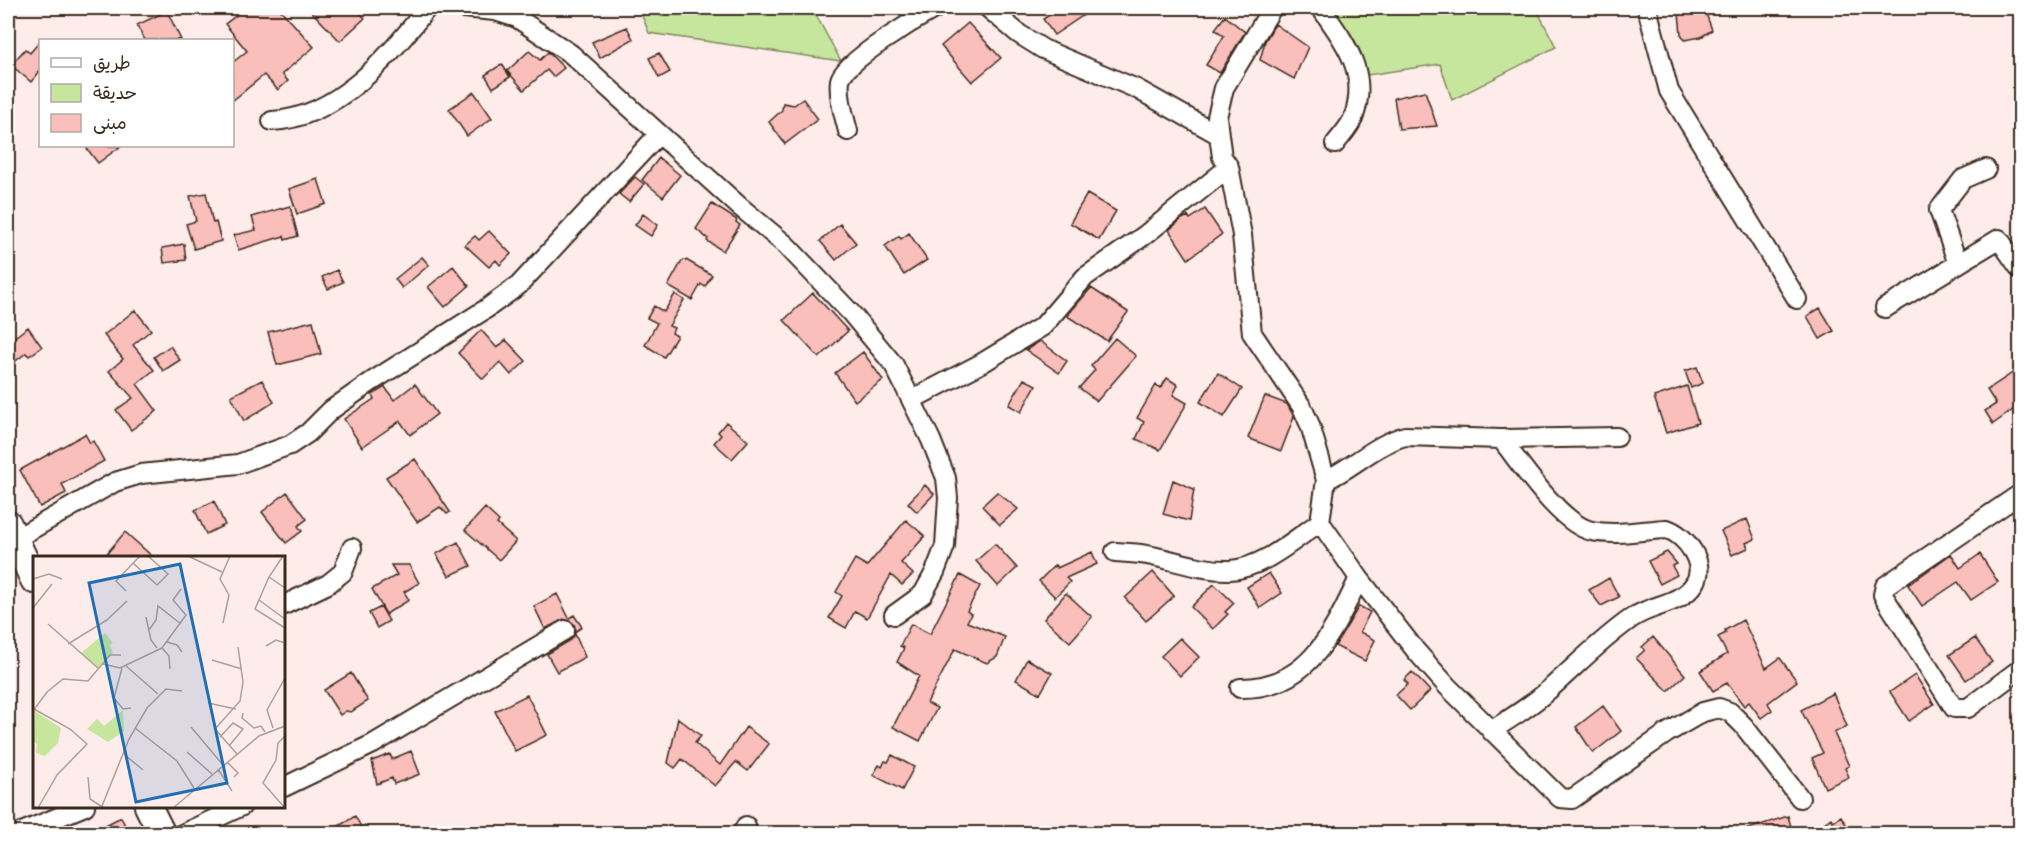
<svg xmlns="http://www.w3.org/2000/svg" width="2028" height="841" font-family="'Indie Flower','Playpen Sans Arabic',sans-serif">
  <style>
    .green { fill: #c6e69e; stroke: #80885e; stroke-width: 1.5 }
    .building { fill: #fabebb; stroke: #3b2a1e; stroke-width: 1.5 }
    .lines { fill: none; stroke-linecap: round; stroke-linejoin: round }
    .minor-casing { stroke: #3b2a1e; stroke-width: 22 }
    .secondary-casing { stroke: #3b2a1e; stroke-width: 30 }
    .minor { stroke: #fff; stroke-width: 18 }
    .secondary { stroke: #fff; stroke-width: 26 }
    .inset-road { fill: none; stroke: #b09e99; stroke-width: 1.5 }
    .view { fill: #1f6fb2; fill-opacity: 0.15; stroke: #1f6fb2; stroke-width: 3 }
    .inset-edge { fill: none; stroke: #3b2a1e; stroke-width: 3 }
  </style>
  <rect width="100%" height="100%" fill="#feeceb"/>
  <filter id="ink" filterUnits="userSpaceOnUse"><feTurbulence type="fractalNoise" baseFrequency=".0167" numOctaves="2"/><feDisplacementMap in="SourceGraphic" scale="12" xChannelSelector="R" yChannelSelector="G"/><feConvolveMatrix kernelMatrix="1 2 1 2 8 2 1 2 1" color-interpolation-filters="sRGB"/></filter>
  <g filter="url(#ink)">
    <path class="green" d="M639 8H812L841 61 649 33Z
      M1322 8H1536L1556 47 1452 100 1440 64 1367 75Z"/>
    <path class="building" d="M246 8H279L314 47 282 74 288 81 278 90 264 75 232 101V63L247 51 225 24Z
      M308 8H355L365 18 340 41Z
      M1061 8H1094L1054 35 1043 19Z
      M1692 8H1704L1712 30 1701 37 1685 40 1681 34 1679 13Z
      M167 11 181 40H145L137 25Z
      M1225 16 1245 32 1220 73 1206 65 1224 36 1215 29Z
      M968 23 1001 58 972 82 941 46Z
      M1275 24 1308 47 1294 79 1260 60 1265 41Z
      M627 27 633 39 600 58 592 42Z
      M40 41V71L31 82 11 65 25 49 30 53Z
      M529 51 540 60 548 52 564 68 553 77 547 70 524 90 507 71Z
      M659 53 670 72 659 78 649 58Z
      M502 64 510 77 493 88 485 75Z
      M1425 91 1437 126 1399 129 1394 98Z
      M474 92 492 118 467 136 449 109Z
      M803 99 818 119 785 144 769 122 782 110 783 103 794 105Z
      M85 146H121L98 163Z
      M659 158 680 175 663 197 642 180Z
      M635 177 644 184 629 202 619 194Z
      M318 179 326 204 297 214 289 189Z
      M206 193 213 223 216 222 221 241 194 249 186 224 196 221 190 196Z
      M1087 194 1116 211 1099 240 1070 223Z
      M712 204 737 220 736 222 740 225 723 251 707 241 708 239 696 229Z
      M290 206 298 236 285 240 284 236 238 250 234 235 256 230 252 217Z
      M1205 209 1222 234 1188 259 1169 230 1182 219 1188 216 1190 219Z
      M643 214 658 225 651 236 635 225Z
      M840 224 856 243 836 260 820 241Z
      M489 231 511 254 500 265 496 260 489 267 465 245 475 236 479 240Z
      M909 233 927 260 904 275 885 246 899 236 901 239Z
      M184 244 186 260 164 263 162 248Z
      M422 257 429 265 402 288 395 279Z
      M686 260 712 275 705 287 701 284 692 300 668 286 682 261Z
      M453 266 469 286 445 307 428 287Z
      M337 270 343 282 328 289 322 277Z
      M1091 288 1128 312 1107 341 1067 316Z
      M813 293 848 331 819 358 784 320Z
      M675 294 684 300 669 326 674 328 672 333 677 336 664 357 645 345 657 323 647 318 654 306 664 312Z
      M1820 308 1834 331 1820 339 1807 316Z
      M135 310 151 330 133 345 154 370 137 384 157 411 131 430 116 410 133 398 109 371 123 359 104 335Z
      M313 321 321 354 277 365 268 332Z
      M28 327 42 347 29 356 26 353 8 367V342Z
      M481 330 497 348 506 340 526 361 511 375 500 362 483 379 458 353Z
      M1115 338 1136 356 1097 401 1079 388 1095 370 1091 366Z
      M1040 341 1067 361 1059 373 1026 350Z
      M170 346 180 360 163 371 154 357Z
      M863 352 883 380 855 401 835 373Z
      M1697 367 1703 383 1691 388 1685 371Z
      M2020 368V405L1993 424 1985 411 1996 404 1987 390Z
      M1218 373 1242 389 1224 417 1200 402Z
      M1167 378 1178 385 1173 395 1187 403 1160 450 1136 439 1144 422 1137 418 1156 385 1161 388Z
      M1024 379 1036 385 1021 412 1009 405Z
      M262 380 274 402 244 421 231 396Z
      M415 384 437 414 410 435 400 421 362 447 344 419 374 399 372 395 385 387 394 400Z
      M1687 386 1698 423 1666 433 1654 397Z
      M1265 396 1287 404 1294 417 1281 451 1248 438Z
      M726 422 748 441 732 459 714 443 721 435 718 432Z
      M85 434 90 443 93 441 104 461 62 484 66 493 40 507 20 470Z
      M415 459 450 512 447 514 440 507 417 522 386 477Z
      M1173 480 1194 489 1189 521 1163 514Z
      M925 485 934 494 917 512 908 503Z
      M287 492 307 519 298 526 302 531 286 543 262 512Z
      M997 492 1018 509 1000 525 982 506Z
      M214 501 225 525 206 534 195 510Z
      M485 508 499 521 497 524 516 541 499 560 465 530Z
      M1747 519 1755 539 1746 543 1748 548 1732 555 1721 531Z
      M906 520 925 536 901 563 913 574 902 585 891 575 867 618 855 611 846 628 829 618 842 596 836 592 855 559 867 566Z
      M125 532 154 558H103Z
      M458 542 471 566 449 576 436 554Z
      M995 544 1017 568 998 586 976 561Z
      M1092 552 1097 564 1066 578 1070 582 1055 597 1039 581 1055 565 1057 568Z
      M1667 552 1677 564 1672 566 1677 575 1660 584 1648 561Z
      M1951 554 1960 568 1980 554 1998 582 1971 600 1958 582 1922 606 1908 585Z
      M391 565H409L419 583 404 592 409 600 386 614 372 589 397 575Z
      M1153 572 1174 596 1146 621 1125 598Z
      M1269 573 1282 593 1260 608 1247 587Z
      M960 575 980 586 967 611 971 614 967 622 1005 637 997 657 987 663 955 649 927 703 937 708 920 741 893 727 919 676 897 662 904 648 900 646 911 624 930 634Z
      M1609 578 1619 597 1601 606 1589 590Z
      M1214 584 1234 603 1225 612 1228 614 1213 629 1191 607Z
      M1066 593 1092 617 1070 642 1044 619Z
      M557 594 569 618 574 615 582 627 576 631 574 624 564 619 545 629 534 606Z
      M1359 606 1370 612 1360 632 1375 640 1365 661 1335 646Z
      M381 607 389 621 377 628 369 613Z
      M1743 620 1766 668 1780 658 1797 681 1768 703 1772 710 1761 718 1749 702 1744 706 1727 683 1713 691 1700 671 1727 654 1718 637 1726 633 1725 630Z
      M575 634 585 657 557 672 547 654 571 640Z
      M1653 637 1685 675 1668 691 1636 658 1645 650 1642 647Z
      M1180 638 1199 657 1180 676 1161 656Z
      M1975 638 1992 662 1966 680 1949 655Z
      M1027 659 1052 673 1040 694 1016 680Z
      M1412 672 1430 691 1410 710 1396 695 1408 684 1404 680Z
      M351 673 368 701 351 712 346 711 340 715 324 690Z
      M1915 675 1934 704 1909 721 1890 692Z
      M1833 693 1847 726 1834 733 1849 766 1845 768 1849 777 1825 788 1812 758 1823 753 1801 710Z
      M527 695 547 735 515 751 495 711Z
      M1603 706 1621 731 1593 753 1576 727Z
      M678 718 701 736 695 743 720 765 746 727 769 744 748 771 736 762 715 786 682 759 675 768 668 763Z
      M411 751 420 774 394 784 392 778 377 784 372 761 390 754 392 759Z
      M892 755 914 767 902 790 873 775 879 765 882 767 885 761 888 762Z
      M355 816 365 834H326Z
      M1788 816 1793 834H1743L1742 831Z
      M1841 816 1852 834H1809L1831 818 1833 821Z
      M121 817 129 834H88Z"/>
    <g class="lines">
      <g class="minor-casing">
        <path id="minor" d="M463 8 495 11 517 18 571 54 739 206 786 245 851 313 894 365 931 440 946 478 948 498 945 546 935 572 923 594 894 615
          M988 8 1019 34 1043 49 1137 89 1219 135
          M1321 8C1344 42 1369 71 1354 116 1351 126 1341 136 1335 144
          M1647 8 1669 91 1797 299
          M272 121C337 118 390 56 427 8
          M848 131C844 115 838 97 840 80 843 62 918 18 936 8
          M1958 264 1939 210 1963 179 1986 169
          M1885 308 1999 239 2020 269
          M913 399 982 363 1043 326 1085 277 1145 235 1229 167
          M1326 480C1354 467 1374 445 1405 436L1501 439 1617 437
          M2020 494 1885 586 1883 595 1954 708H1968L2020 669
          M1320 522 1359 578 1416 651 1447 686 1560 798 1572 799 1667 733 1703 712 1719 708 1730 712 1743 725 1800 798
          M15 539 115 482 141 474 238 464 290 445 308 433 331 410 371 382 486 309 519 285 658 135
          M1115 552C1126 553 1137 553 1147 555 1175 560 1202 571 1230 570 1263 568 1295 539 1320 522L1326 480 1310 425 1302 407 1252 333 1242 235 1229 167 1222 157 1219 135 1217 117 1224 88 1272 8
          M284 605 328 584 343 572 352 548
          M1240 688C1309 689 1333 632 1359 578
          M1491 731C1509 719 1528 708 1544 694 1574 668 1600 640 1632 618 1652 604 1681 605 1695 583 1707 564 1686 535 1667 529 1644 530 1616 536 1592 531 1561 525 1521 464 1501 439
          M284 787 373 744 565 630
          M17 834 85 806
          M182 834 242 806
          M742 834 746 826"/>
      </g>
      <g class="secondary-casing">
        <path id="secondary" d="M8 524 34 580
          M148 806 162 834"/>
      </g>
      <use href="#minor" class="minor"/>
      <use href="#secondary" class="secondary"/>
    </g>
  </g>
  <g transform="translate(33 556)">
    <rect width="252" height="252" fill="#feeceb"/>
    <path d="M72 77 80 87 77 89 80 97 65 112 48 97ZM90 154 91 175 75 186 54 173 64 163 71 170ZM2 155 28 172 25 187 12 200 3 197 4 188 0 186Z" fill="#c6e69e"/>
    <path class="inset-road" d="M155 0 189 16M250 0 236 21 222 53 252 72M100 7 124 29 135 18 115 0M236 21 252 32M0 23 16 18 29 23M93 35 83 25 107 0M226 44 252 63M0 52 19 28M113 61 118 84 124 92M190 67 196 39 187 23 197 0M15 68 66 113M116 74 123 64 125 50 148 68M134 86 144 89 149 96M35 88 74 64 94 45M233 90 243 84 252 87M129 92 153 59 140 44 148 33M179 104 209 113M70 108 87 112 129 92 136 100 137 113M93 110 125 138M89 112 81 142 90 153 98 152M175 147 203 153M1 153 37 173 54 188 24 219 5 252M0 155 14 136 30 123 55 125 77 99H88M210 157 209 162 221 172 228 170 232 176M158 171 190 209M102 172 144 205 161 232M240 172 234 154 252 122M187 181 200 167 210 173 196 190M154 196 179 218M204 198 182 173 207 145 210 126 205 91M92 199 110 214M194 206 205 217 201 221M185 213 199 235M55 221 57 243 71 252M69 250 96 183 114 152 133 133 149 135M140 252 226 180 252 170M252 252 230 227 243 204 245 187 252 180"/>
    <path class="view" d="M147 8 194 227 103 246 56 27Z"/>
    <rect width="252" height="252" class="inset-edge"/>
  </g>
  <rect width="2028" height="841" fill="none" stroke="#fff" stroke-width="30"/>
  <rect x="15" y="15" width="1998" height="811" fill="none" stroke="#3b2a1e" stroke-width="2" filter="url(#ink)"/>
  <rect x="39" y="39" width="195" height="108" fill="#ffffff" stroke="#b1aaa5" stroke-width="1.5"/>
  <rect x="51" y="58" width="30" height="9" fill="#ffffff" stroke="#b1aaa5" stroke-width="1.5"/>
  <text x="93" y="69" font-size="18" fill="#3b2a1e">طريق</text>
  <rect x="51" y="84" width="30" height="18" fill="#c6e69e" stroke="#b1aaa5" stroke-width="1.5"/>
  <text x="93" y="99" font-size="18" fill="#3b2a1e">حديقة</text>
  <rect x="51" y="114" width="30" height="18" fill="#fabebb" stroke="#b1aaa5" stroke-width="1.5"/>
  <text x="93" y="129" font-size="18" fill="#3b2a1e">مبنى</text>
</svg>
